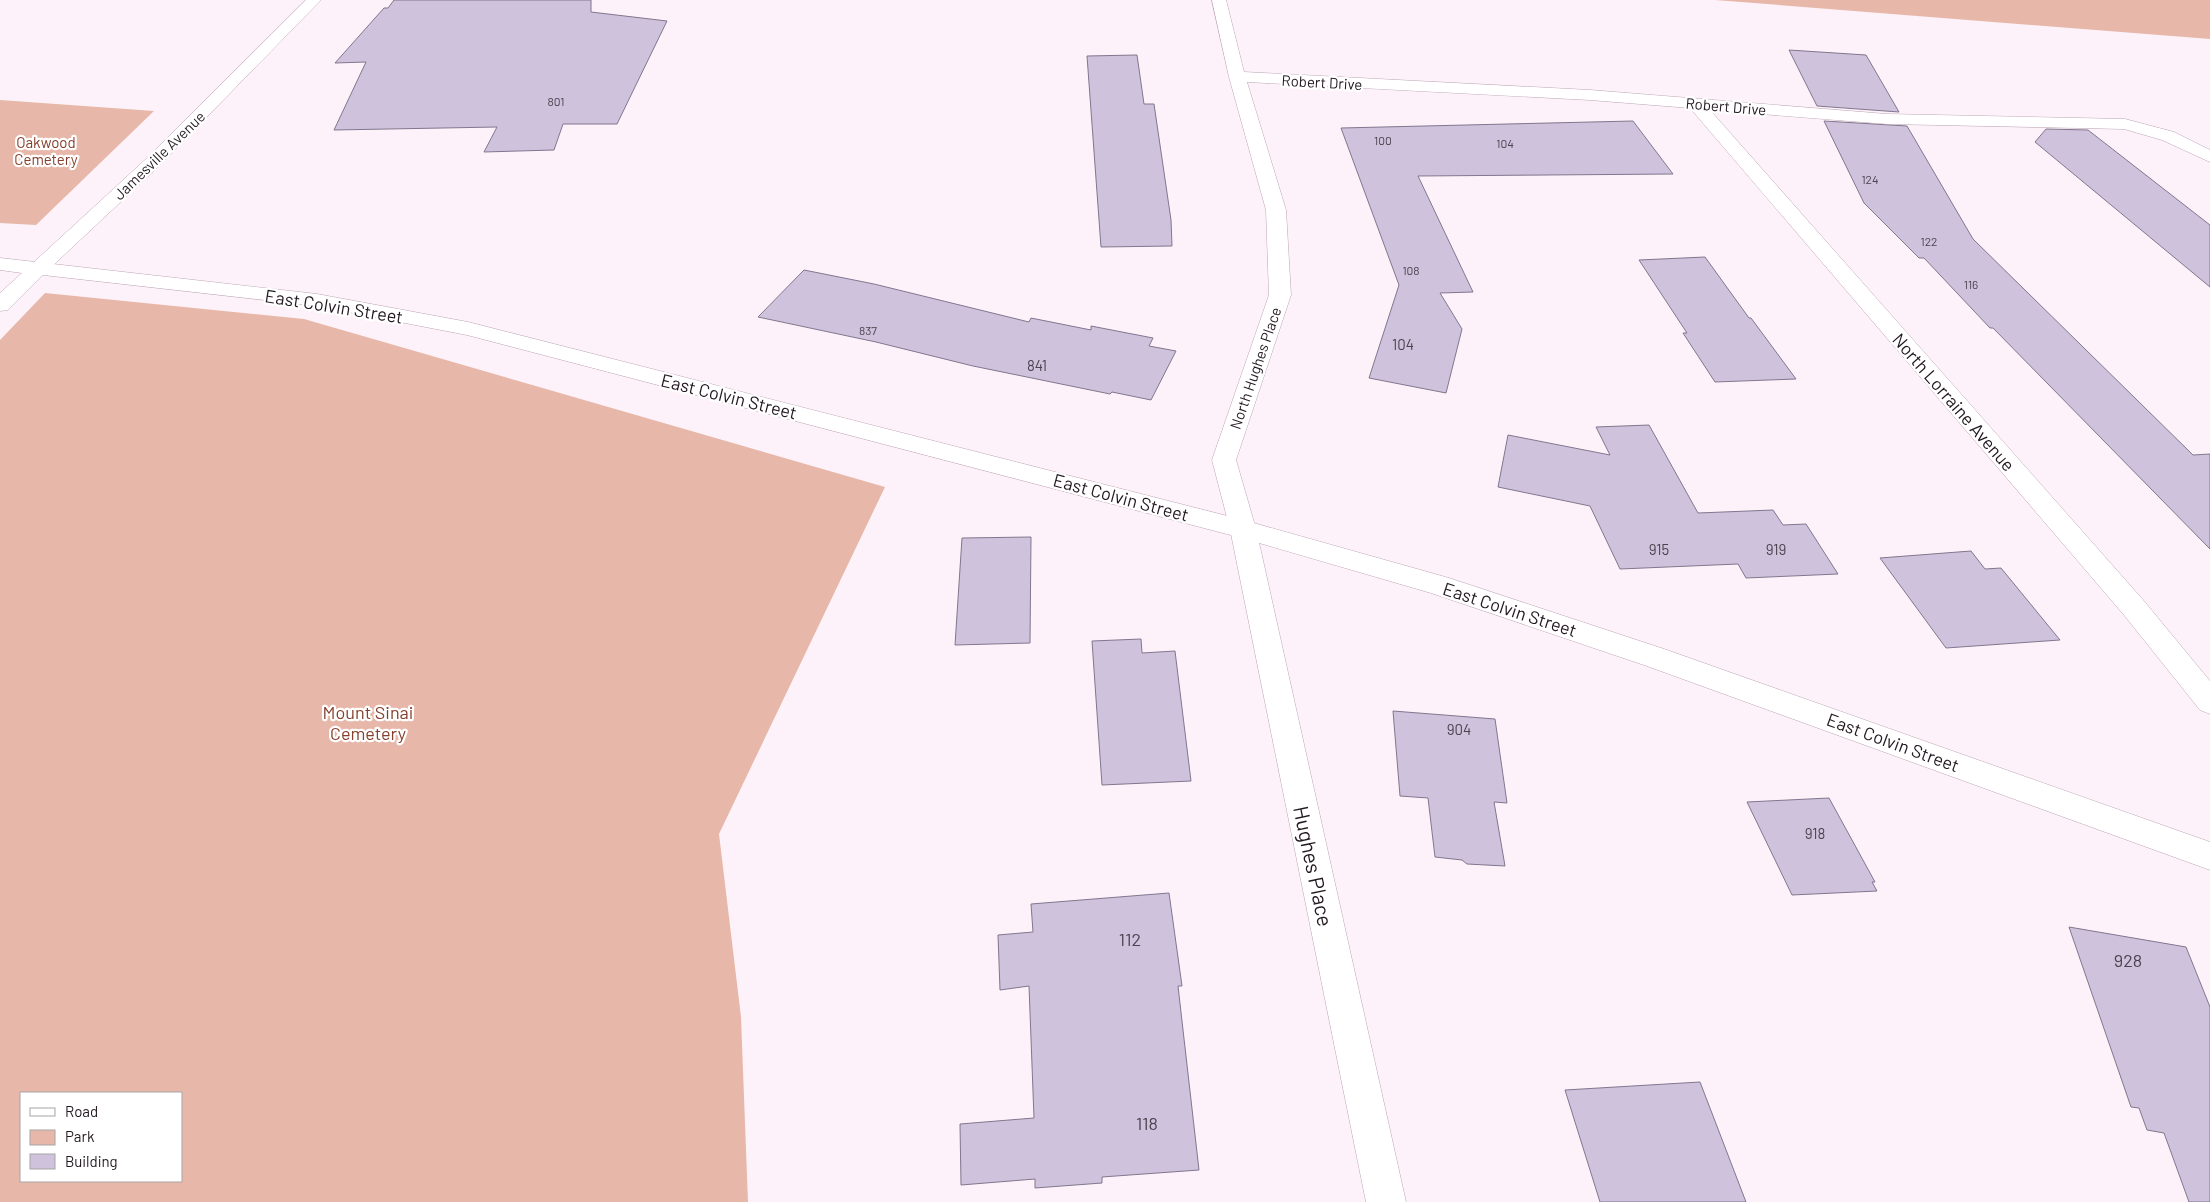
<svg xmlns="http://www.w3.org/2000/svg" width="2210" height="1202" font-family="Barlow,sans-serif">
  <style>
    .green { fill: #e7b8aa; fill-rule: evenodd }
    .building { fill: #cec2dc; stroke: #81778e }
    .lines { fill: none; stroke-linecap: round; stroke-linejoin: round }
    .minor-casing { stroke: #bda4b5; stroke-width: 1 }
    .tertiary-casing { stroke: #bda4b5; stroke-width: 1 }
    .minor { fill: #fff; fill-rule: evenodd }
    .tertiary { fill: #fff; fill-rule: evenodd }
    .labels { text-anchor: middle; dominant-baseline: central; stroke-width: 4.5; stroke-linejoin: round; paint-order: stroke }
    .far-number-label { font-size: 12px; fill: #4d434f }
    .far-street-label { font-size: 15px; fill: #221920; stroke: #fff }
    .far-park-label { font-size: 15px; fill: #84402c; stroke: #fff }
    .number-label { font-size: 15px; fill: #4d434f }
    .street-label { font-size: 18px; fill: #221920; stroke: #fff }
    .park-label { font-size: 18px; fill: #84402c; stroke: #fff }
    .near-number-label { font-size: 18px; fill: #4d434f }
    .near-street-label { font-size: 21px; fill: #221920; stroke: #fff }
  </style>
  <rect width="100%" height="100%" fill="#fdf2f9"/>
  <path class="green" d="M1715 0H2210V39Z
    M0 100 154 111 36 225 0 223Z
    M45 293 304 319 885 487 719 834 741 1017 748 1202H0V340ZM21 1093H181V1181H21Z"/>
  <path class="building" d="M394 0H591V12L667 21 617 124H563L554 150 484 152 497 127 334 130 366 62 335 63 384 8H388Z
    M1789 50 1866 55 1899 112 1817 106Z
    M1137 55 1144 104H1154L1171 220 1172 246 1101 247 1087 56Z
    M1633 121 1673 174 1418 176 1473 292 1440 293 1462 329 1446 393 1369 378 1399 285 1341 128Z
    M1824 121 1907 126 1973 239 2193 455 2210 454V549L1993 328H1990L1924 258H1919L1864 203Z
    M2046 129 2088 130 2210 225V287L2035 142Z
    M1705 257 1749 318H1751L1796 379 1715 382 1683 333H1687L1639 260Z
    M804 270 874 284 1029 322 1031 318 1091 330V326L1153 338 1149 346 1176 351 1151 400 1112 392 1110 394 973 366 876 342 758 317Z
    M1649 425 1698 513 1773 510 1783 525 1806 524 1838 574 1746 578 1738 564 1620 569 1590 506 1498 487 1508 435 1610 455 1596 427Z
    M1031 537 1030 643 955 645 962 538Z
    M1971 551 1985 569 2001 568 2060 640 1946 648 1880 558Z
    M1141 639 1142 653 1175 651 1191 781 1102 785 1092 641Z
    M1393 711 1495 719 1507 803 1494 802 1505 866 1467 864 1462 860 1435 857 1428 798 1400 796Z
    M1829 798 1875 882H1872L1877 891 1792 895 1747 802Z
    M1169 893 1182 986H1178L1199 1170 1102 1177V1183L1035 1188V1179L961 1185 960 1124 1034 1118 1029 986 1000 990 998 935 1033 932 1031 904Z
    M2069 927 2186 947 2210 1007V1202H2189L2164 1133 2147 1130 2139 1108 2131 1107Z
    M1700 1082 1746 1202H1600L1565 1090Z"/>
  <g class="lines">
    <g class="minor-casing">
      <path id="minor" d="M306 0H321L158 167 47 271 40 273 33 271 30 267 33 263 146 159Z
        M1212 0H1226L1244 72 1590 90 1887 114 2125 119 2174 132 2210 150V162L2162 140 2124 129 1887 124 1710 110 2144 601 2210 681V714L2200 710 2124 615 1690 108 1590 100 1247 82 1286 210 1291 295 1236 460 1256 529 1406 1202H1366L1230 529 1212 460 1269 295 1266 210 1229 77Z"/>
    </g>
    <g class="tertiary-casing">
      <path id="tertiary" d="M0 258 317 294 468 322 1243 520 1449 578 1664 649 2210 842V870L1644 665 1431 593 1242 538 467 335 317 306 43 275 8 310 0 311V293L22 273 0 270Z"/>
    </g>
    <use href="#minor" class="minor"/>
    <use href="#tertiary" class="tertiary"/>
  </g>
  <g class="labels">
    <g class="far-number-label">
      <text x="556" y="101">801</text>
      <text x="1383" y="140">100</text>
      <text x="1505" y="143">104</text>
      <text x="1870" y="179">124</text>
      <text x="1929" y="241">122</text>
      <text x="1411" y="270">108</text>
      <text x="1971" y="284">116</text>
      <text x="868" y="330">837</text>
    </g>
    <g class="far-street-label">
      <text transform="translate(1322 82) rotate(3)">Robert Drive</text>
      <text transform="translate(1726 106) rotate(5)">Robert Drive</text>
      <text transform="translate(159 155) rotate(-44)">Jamesville Avenue</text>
      <text transform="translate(1255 368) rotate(-71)">North Hughes Place</text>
    </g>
    <g class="far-park-label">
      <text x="46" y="142">Oakwood<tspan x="46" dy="17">Cemetery</tspan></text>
    </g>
    <g class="number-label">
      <text x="1403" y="344">104</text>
      <text x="1037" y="365">841</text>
      <text x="1659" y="549">915</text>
      <text x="1776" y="549">919</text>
      <text x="1459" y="729">904</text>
      <text x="1815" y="833">918</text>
    </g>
    <g class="street-label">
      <text transform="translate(334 306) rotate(9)">East Colvin Street</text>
      <text transform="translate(729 396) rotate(14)">East Colvin Street</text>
      <text transform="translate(1954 402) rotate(49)">North Lorraine Avenue</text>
      <text transform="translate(1121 497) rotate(15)">East Colvin Street</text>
      <text transform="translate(1510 609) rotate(18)">East Colvin Street</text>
      <text transform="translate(1893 742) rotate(20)">East Colvin Street</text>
    </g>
    <g class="park-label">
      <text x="368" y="712">Mount Sinai<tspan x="368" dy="21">Cemetery</tspan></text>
    </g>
    <g class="near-number-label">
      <text x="1130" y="939">112</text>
      <text x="2128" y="960">928</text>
      <text x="1147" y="1123">118</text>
    </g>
    <g class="near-street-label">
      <text transform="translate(1314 866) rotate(78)">Hughes Place</text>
    </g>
  </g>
  <rect x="20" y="1092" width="162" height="90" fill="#ffffff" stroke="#a7a3a6"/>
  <rect x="30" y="1108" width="25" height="8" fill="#ffffff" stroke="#a7a3a6"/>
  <text x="65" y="1117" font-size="15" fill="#221920">Road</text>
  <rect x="30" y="1130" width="25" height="15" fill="#e7b8aa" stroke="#a7a3a6"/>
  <text x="65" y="1142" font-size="15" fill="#221920">Park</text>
  <rect x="30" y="1154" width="25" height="15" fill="#cec2dc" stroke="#a7a3a6"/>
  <text x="65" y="1167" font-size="15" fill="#221920">Building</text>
</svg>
